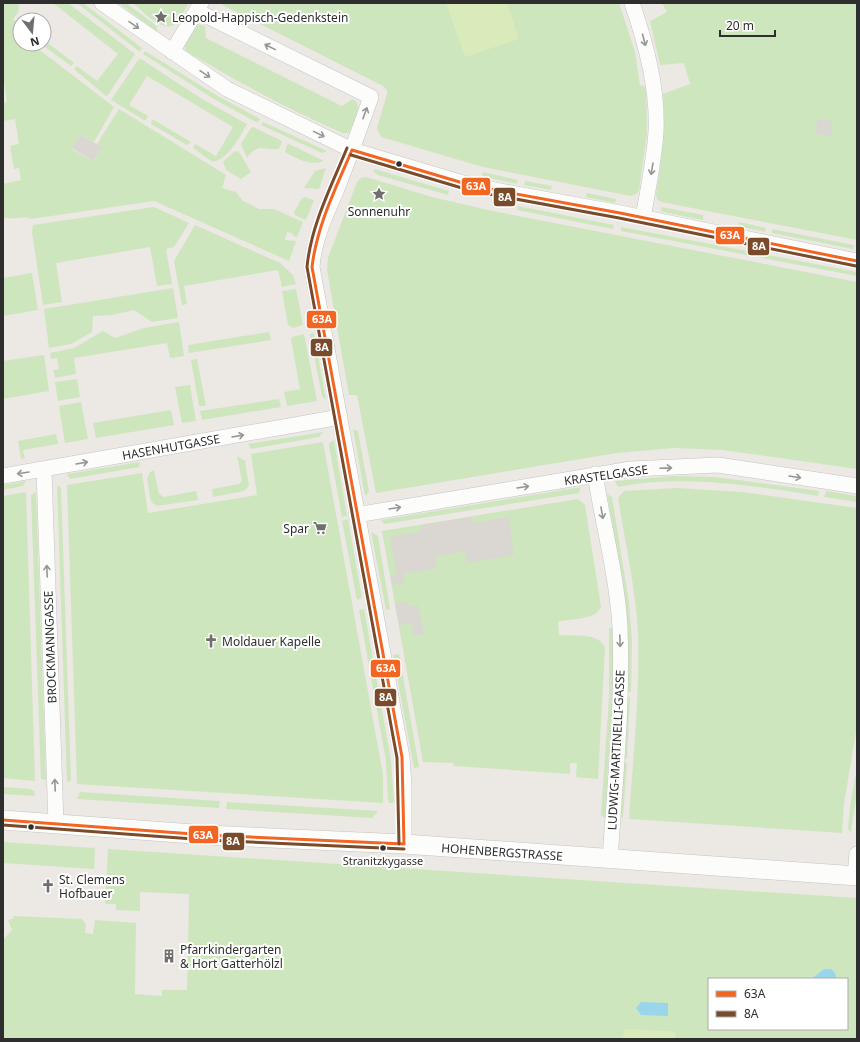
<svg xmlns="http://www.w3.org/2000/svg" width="860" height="1042" font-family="'Noto Sans',sans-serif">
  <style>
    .green { fill: #cee6be; fill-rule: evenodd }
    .pitch { fill: #d9eabb }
    .plaza { fill: #dad6d2 }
    .water { fill: #99d6ec }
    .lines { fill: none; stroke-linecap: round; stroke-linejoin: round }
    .minor-casing { stroke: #c5c4c5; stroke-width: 16 }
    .tertiary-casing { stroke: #c5c4c5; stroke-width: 20 }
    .minor { stroke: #fcfcfb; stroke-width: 15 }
    .tertiary { stroke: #fcfcfb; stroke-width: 19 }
    .bus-1-casing { stroke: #fff; stroke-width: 6 }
    .bus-2-casing { stroke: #fff; stroke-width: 6 }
    .bus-1 { stroke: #f26522; stroke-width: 3 }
    .bus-2 { stroke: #7a4b2a; stroke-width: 3 }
    .oneway { stroke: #959594 }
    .bus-dot { fill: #2e2e2e; stroke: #fff; stroke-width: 1.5 }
    .labels { text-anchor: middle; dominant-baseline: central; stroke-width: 4; stroke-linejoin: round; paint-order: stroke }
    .bus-label { font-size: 11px; fill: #2e2e2e; stroke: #fff }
    .poi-label { font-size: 12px; fill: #2e2e2e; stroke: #fff; text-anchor: start }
    .street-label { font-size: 12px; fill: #2e2e2e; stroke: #fff }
    .line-badge { stroke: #fff; stroke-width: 1.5 }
    .badge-label { font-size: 11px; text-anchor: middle; font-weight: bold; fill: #fff }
  </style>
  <rect width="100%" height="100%" fill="#ece8e4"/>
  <path class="green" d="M3 3H17C22 9 17 14 13 19L20 25V44H32L114 107 94 142 81 135 72 149 93 161 101 147 97 144 119 109 226 175 222 188 236 192 243 201 259 209H274L303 222 297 237 293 236V234L287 232 285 240 296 241 289 261 154 201 31 219C22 215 12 221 3 217V184L21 180 19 168 14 169 10 146 19 144 15 119 3 121V103L7 102 3 75Z
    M53 3H68L135 54 108 95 106 96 74 69 77 66 97 81 118 54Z
    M77 3H83L142 48 140 52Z
    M119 3H126L157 26V32Z
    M133 3H189C185 9 181 19 175 24 164 34 141 10 133 3Z
    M218 3H619L635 52 640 85 644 86 646 91 647 133 639 190 636 194 631 196 483 167 381 137 377 128 387 94V90L383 86Z
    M662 3H857V240L661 202 657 199 656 194 661 162 664 116 663 94 690 84 684 63 660 65 650 21 667 12Z
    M199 24 205 26 206 38 342 106 352 99 357 102C360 111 354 125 348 133H342C288 109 236 81 186 51L184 44 194 26Z
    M44 40 74 63 71 66 41 44H44Z
    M145 51 216 95 260 119 258 123 214 99 143 54Z
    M141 59 202 99 247 124C241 135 226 164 211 161L193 148 195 144 216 156 233 127 147 76 129 105 148 116 146 120H144L111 100 138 60Z
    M152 119 191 142 187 145 151 124Z
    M263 122 327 151 322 153 261 125Z
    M253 127 282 141 279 149C264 151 258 142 247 158L241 144 251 128Z
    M289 144 322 160 324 161C309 166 298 159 285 152L287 145Z
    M235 151 239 152 251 172 241 179 226 170 223 162Z
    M326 168 319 189 304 188 315 171Z
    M374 169 449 191 448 195 378 175 374 172Z
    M483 172 518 180 517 184 482 176Z
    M366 177 432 197 488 210 857 282V469L723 450 673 448 617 453 376 493 357 395H349L327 270 328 258 357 182 361 178Z
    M525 181 552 186 551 190 524 185Z
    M587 193 616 199 615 203 586 197Z
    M304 197 314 200 307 218 305 220 295 215 294 212 299 204 298 203Z
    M518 206 614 225 613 229 517 210Z
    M154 207 189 223 174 247 166 249 172 284 157 286 150 247 56 263 62 302 43 305 32 232 33 225Z
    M661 207 703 215V220L663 212 661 210Z
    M739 222 766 228 765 232 738 226Z
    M195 225 280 263 293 275 296 284 282 287 278 270 184 286 187 304 182 305 174 261Z
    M621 227 857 272V276L621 231Z
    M772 229 854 245 853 249 772 233Z
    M32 273 38 310 3 316V278Z
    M173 288 178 318 152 322 134 310 112 315 93 316 92 332 71 344 49 348 44 309Z
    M296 289 303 325 293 328 288 325 282 291Z
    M179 322 184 356 170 358 167 343 74 358 76 374 55 378 53 370 59 369 57 358 51 359 50 353 74 348 103 331 115 338 144 328Z
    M269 332 271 340 189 353 188 345Z
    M314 333 326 400 322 396 310 334Z
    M304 334 317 401 287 406 284 392 300 389 291 339 292 337Z
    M44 355 49 391 3 399V361Z
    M197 359 206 406H199L191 360Z
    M77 379 80 397 58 401 55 382Z
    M190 385 196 421 182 423 175 387Z
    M279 399 281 407 202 420 200 411Z
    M81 402 88 439 65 443 59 406Z
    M171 410 174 425 96 438 93 423Z
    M353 429 358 431 369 492 365 496Z
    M323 432 319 437 251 449 248 444Z
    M56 434 58 444 23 450 25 458 21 459 18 441Z
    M334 440 347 516 342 517 329 446V443Z
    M323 442 383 775V803L77 784 67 485 142 473 148 513 257 495 251 454Z
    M237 456 245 461 249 486 244 491 213 497 212 489 239 484 242 481Z
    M140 462 139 467 70 479 67 474Z
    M154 470 159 494 164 497 196 491 198 500 157 506 151 502 147 479 150 472Z
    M673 476 715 477 819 491 818 496C754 486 683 474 618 487L615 481Z
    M26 481 23 486 3 490V485Z
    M57 485 61 488 71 781 67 782Z
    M581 487 579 493 384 524 381 520Z
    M677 488 742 492 857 508V726L844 804 842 833 629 819C633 757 640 695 638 634 636 590 625 542 618 498L624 491Z
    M826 491 857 496V502L824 497Z
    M26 492 35 781 3 778V496Z
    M36 492 46 780 41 779 31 495Z
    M607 494 612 497 629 602 632 642 631 692 627 691C630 623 619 562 607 494Z
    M578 499 585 505 601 607C594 621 572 618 558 622L559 635C574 636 597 632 605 647L598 779 576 777 577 763H570V774L454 766 453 763 423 762 382 531Z
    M348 519 362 598 357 600 342 521Z
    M371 532 378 536 390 609 386 610Z
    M364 609 391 761 394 803H389L388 800 386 761 359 610Z
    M609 628H613L614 670 605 818 601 815 609 698Z
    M399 654 419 767 414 768 393 655Z
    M627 697H630L627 759 623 758Z
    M623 763H627L623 817 619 819Z
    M855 777H857V792L851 832 848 829 850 807Z
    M3 787 30 789 34 791 35 796 3 794Z
    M80 792 220 801 219 808 77 799Z
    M227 802 378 811 372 818 226 809Z
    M3 842 95 848 94 869 3 863Z
    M108 849 857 898V1039H674L676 1032 625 1029 623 1039H3V940L12 930 8 920 13 919V916L82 919 86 925 85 933 93 934 95 920 136 923 135 994 162 996V990H187L189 894 140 892V911L116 910V904H105ZM824 969H831L837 979H847V1029H709V979H811Z"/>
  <path class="pitch" d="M446 3H507L519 39 465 57Z
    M625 1029 676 1032 674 1039H623Z"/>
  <path class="plaza" d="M817 119 833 121 831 136 816 134Z
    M81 135 102 147 93 161 72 148Z
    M470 517 475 523 509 517 514 555 467 563 464 551 435 557 437 568 403 574 405 583 392 585 390 576 397 574 390 537 419 532 422 525Z
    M408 602 409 606 418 605 424 634 414 636 411 622 399 625 395 604Z"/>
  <path class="water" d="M824 969H831L835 973 837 979H811Z
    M641 1002 668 1003V1016L641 1015 636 1008Z"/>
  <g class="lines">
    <g class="minor-casing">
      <path id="minor" d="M102 3 227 89 352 150 473 186 620 213 857 261
        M632 3C646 44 658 88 656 132 654 161 648 189 643 218
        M197 11 371 97C360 128 349 158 337 189 326 215 314 239 312 267L402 757 404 786V844
        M172 52 201 3
        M44 470 56 824
        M595 474C603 525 617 576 620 627 623 705 615 782 610 860
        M3 476 340 417
        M356 515 631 469 718 465 857 486
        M855 876 857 854"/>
    </g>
    <g class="tertiary-casing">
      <path id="tertiary" d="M3 820 207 835 404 844 857 876"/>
    </g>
    <use href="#minor" class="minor"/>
    <use href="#tertiary" class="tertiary"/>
    <g class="bus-1-casing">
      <path id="bus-1" d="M352 150C336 188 317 225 312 267L402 757 404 844
        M352 150 473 186 620 213 857 261
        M3 820 207 835 404 844"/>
    </g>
    <g class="bus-2-casing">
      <path id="bus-2" d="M347 148C331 187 311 225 307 267L397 758 399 844
        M351 155 472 191 619 218 856 266
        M3 825 207 840 404 849"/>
    </g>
    <use href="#bus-1" class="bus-1"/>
    <use href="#bus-2" class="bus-2"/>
  </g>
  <defs><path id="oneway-shaft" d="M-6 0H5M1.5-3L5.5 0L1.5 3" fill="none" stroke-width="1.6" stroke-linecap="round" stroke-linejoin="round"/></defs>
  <g class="oneway">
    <use href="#oneway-shaft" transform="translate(134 25) rotate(35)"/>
    <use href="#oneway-shaft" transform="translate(644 40) rotate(76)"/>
    <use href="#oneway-shaft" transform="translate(270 47) rotate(-154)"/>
    <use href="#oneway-shaft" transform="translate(205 74) rotate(34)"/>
    <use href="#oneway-shaft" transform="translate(365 113) rotate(-70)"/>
    <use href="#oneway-shaft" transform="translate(319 134) rotate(26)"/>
    <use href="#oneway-shaft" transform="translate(652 169) rotate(99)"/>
    <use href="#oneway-shaft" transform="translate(238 436) rotate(-10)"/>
    <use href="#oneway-shaft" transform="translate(82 463) rotate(-10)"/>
    <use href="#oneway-shaft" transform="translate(666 468) rotate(-2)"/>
    <use href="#oneway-shaft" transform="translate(23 473) rotate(171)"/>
    <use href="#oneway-shaft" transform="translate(795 477) rotate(9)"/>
    <use href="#oneway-shaft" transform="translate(523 487) rotate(-9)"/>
    <use href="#oneway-shaft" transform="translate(395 508) rotate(-9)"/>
    <use href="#oneway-shaft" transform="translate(602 513) rotate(80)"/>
    <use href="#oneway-shaft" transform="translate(47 571) rotate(-92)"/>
    <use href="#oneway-shaft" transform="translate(620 641) rotate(88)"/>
    <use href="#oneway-shaft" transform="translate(55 785) rotate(-92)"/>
  </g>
  <defs>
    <g id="sight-bare" transform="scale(1.08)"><path d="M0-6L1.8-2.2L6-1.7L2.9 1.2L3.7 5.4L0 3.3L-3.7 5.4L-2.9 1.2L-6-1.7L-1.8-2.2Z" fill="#706f6e" stroke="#fff" stroke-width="2.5" paint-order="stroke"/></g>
    <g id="supermarket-bare" transform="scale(1.08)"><path d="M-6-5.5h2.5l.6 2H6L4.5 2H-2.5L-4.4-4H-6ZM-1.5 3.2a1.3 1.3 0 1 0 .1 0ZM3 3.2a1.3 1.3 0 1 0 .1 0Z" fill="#706f6e" stroke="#fff" stroke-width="2.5" paint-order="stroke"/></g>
    <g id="church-bare" transform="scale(1.08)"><path d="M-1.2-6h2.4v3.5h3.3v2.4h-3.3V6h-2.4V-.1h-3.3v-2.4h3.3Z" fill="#706f6e" stroke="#fff" stroke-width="2.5" paint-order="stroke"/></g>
    <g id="building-bare" transform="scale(1.08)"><path d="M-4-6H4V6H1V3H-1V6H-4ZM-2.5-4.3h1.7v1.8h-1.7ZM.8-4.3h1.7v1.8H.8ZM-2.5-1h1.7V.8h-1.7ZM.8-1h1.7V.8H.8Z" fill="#706f6e" stroke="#fff" stroke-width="2.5" paint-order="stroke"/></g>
  </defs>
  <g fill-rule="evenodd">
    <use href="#sight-bare" x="161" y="17"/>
    <use href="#sight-bare" x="379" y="194"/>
    <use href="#supermarket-bare" x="320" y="528"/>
    <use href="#church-bare" x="211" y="641"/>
    <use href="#church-bare" x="48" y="886"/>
    <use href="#building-bare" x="169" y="956"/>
  </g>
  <g class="bus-dot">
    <circle cx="399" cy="164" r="3.5"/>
    <circle cx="31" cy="827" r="3.5"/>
    <circle cx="383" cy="848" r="3.5"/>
  </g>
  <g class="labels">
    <g class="bus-label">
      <text x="383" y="860">Stranitzkygasse</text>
    </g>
    <g class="poi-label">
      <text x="172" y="17">Leopold-Happisch-Gedenkstein</text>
      <text x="379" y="211" text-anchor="middle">Sonnenuhr</text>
      <text x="309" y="528" text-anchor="end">Spar</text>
      <text x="222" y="641">Moldauer Kapelle</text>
      <text x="59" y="879">St. Clemens<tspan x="59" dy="14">Hofbauer</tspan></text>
      <text x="180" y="949">Pfarrkindergarten<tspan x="180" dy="14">&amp; Hort Gatterhölzl</tspan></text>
    </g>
    <g class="street-label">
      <text transform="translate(171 447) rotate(-10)">HASENHUTGASSE</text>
      <text transform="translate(606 475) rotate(-8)">KRASTELGASSE</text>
      <text transform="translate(50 647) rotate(-92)">BROCKMANNGASSE</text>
      <text transform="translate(616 750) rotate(-87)">LUDWIG-MARTINELLI-GASSE</text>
      <text transform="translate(502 852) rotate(4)">HOHENBERGSTRASSE</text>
    </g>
  </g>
  <g class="line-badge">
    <rect x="461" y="177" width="30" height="19" rx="4" fill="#f26522"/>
    <rect x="493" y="187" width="23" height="20" rx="4" fill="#7a4b2a"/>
    <rect x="715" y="226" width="30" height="19" rx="4" fill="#f26522"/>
    <rect x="747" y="237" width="23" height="19" rx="4" fill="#7a4b2a"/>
    <rect x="306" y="310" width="31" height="19" rx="4" fill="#f26522"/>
    <rect x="310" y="338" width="23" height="19" rx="4" fill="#7a4b2a"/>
    <rect x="370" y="659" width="31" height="19" rx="4" fill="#f26522"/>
    <rect x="374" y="688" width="23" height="19" rx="4" fill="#7a4b2a"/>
    <rect x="188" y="825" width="31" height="19" rx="4" fill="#f26522"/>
    <rect x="222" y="832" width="23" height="19" rx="4" fill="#7a4b2a"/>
  </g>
  <g class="badge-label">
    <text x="476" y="190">63A</text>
    <text x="505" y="201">8A</text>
    <text x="730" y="239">63A</text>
    <text x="759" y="250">8A</text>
    <text x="322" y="323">63A</text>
    <text x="322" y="351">8A</text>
    <text x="386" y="672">63A</text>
    <text x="386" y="701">8A</text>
    <text x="203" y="839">63A</text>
    <text x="233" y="845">8A</text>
  </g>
  <rect width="860" height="1042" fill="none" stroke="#2e2e2e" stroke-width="8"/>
  <rect x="708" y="978" width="140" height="52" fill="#ffffff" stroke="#ababab"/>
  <rect x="716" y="991" width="20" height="6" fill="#f26522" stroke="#ababab"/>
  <text x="744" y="998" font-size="12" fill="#2e2e2e">63A</text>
  <rect x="716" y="1011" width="20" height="6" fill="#7a4b2a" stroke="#ababab"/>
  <text x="744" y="1018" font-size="12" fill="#2e2e2e">8A</text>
  <g transform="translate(32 32) rotate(164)"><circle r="19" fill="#ffffff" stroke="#ababab"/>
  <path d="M0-3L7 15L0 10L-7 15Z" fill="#706f6e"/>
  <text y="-6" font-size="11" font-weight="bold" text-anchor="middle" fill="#2e2e2e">N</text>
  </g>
  <path d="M720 30v6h55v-6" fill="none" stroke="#2e2e2e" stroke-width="2"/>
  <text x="726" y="30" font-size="12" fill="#2e2e2e" stroke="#ffffff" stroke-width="3" paint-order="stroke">20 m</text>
</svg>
